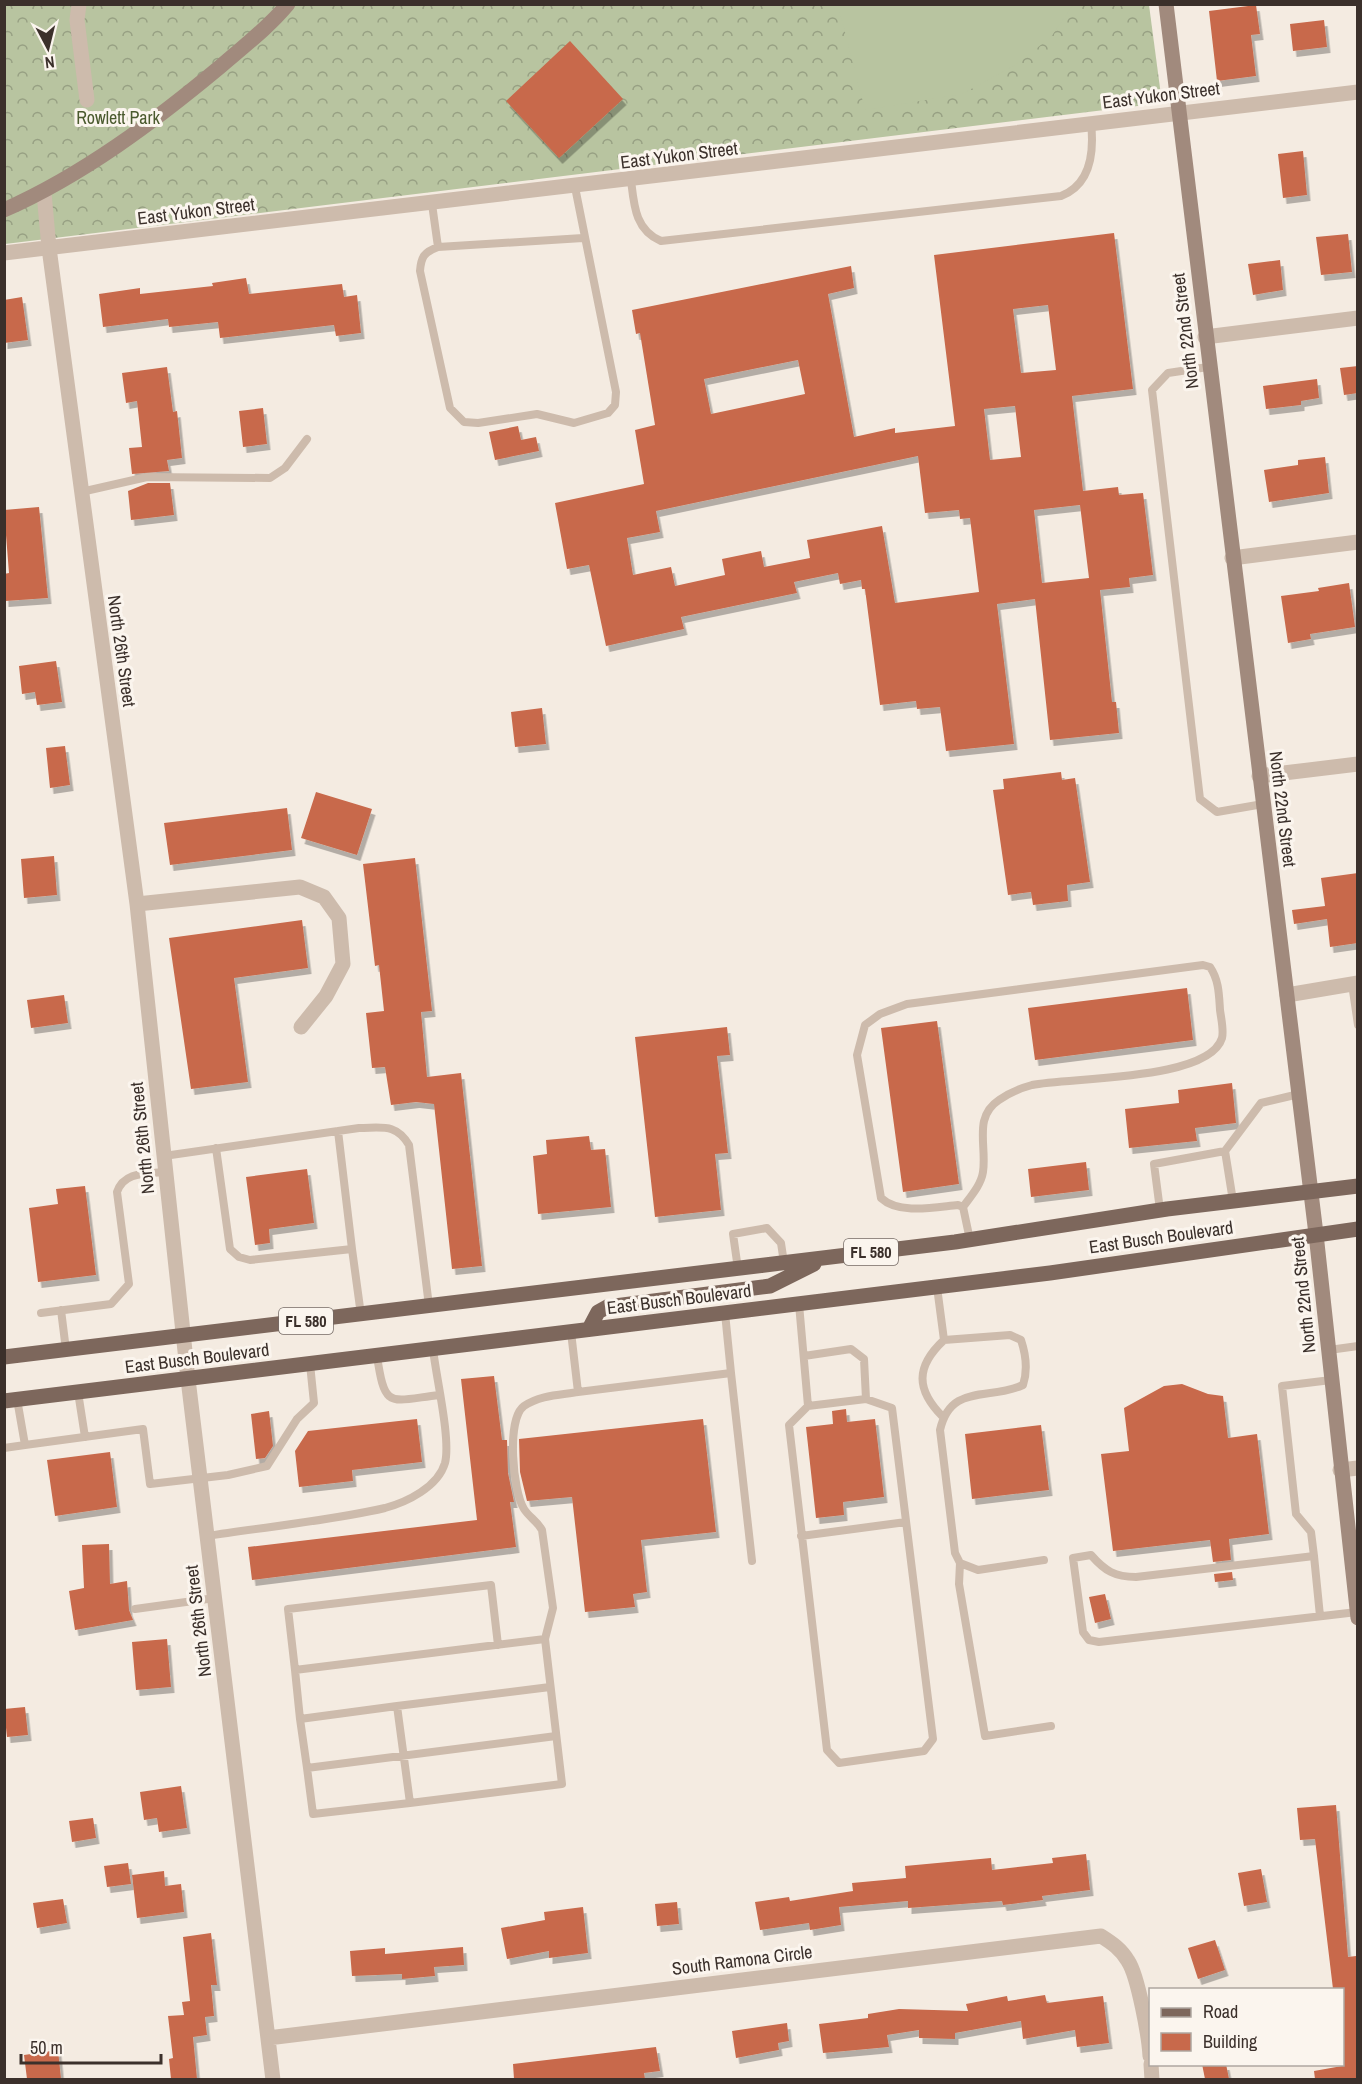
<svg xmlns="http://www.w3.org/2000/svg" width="1362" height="2084" font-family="'Archivo Narrow',sans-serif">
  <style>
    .forest { fill: url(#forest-crowns) }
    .pitch { fill: #b8c4a0 }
    .building { fill: #c8694b; fill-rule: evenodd; filter: url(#shadow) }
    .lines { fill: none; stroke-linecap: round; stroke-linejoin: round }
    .lane { stroke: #cdbbac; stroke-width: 8 }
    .street { stroke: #cdbbac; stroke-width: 15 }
    .secondary { stroke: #a18a7d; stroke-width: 15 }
    .primary { stroke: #7d675c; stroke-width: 15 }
    .labels { text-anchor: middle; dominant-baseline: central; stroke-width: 6; stroke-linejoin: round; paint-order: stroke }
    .shield { fill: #fbf5ee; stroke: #756b66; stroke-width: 1.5 }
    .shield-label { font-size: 16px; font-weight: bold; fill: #3b302b }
    .street-label { font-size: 18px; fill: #3b302b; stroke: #fbf5ee }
    .park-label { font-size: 18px; fill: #4a5a2e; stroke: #fbf5ee }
  </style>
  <defs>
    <pattern id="forest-crowns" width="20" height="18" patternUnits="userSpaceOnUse" patternTransform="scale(1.5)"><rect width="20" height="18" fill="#b8c4a0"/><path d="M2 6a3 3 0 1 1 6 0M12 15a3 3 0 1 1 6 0" fill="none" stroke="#97a083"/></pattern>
    <filter id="shadow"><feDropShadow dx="3.5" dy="6" stdDeviation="0" flood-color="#0004"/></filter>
  </defs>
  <rect width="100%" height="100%" fill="#f4ebe1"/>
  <path class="forest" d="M4 5H1149L1162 103 5 244Z"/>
  <path class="pitch" d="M838 5V4L1073 5 1051 37 1015 65 962 94 865 110Z"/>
  <path class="building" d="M1256 5 1260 34 1251 35 1256 76 1217 81 1209 11Z
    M1324 20 1327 47 1293 51 1290 24Z
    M570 41 623 99 559 158 506 101Z
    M1303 151 1307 195 1283 198 1278 154Z
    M1114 233 1133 389 1072 396 1083 491 1118 487 1119 495 1143 493 1153 575 1129 578 1130 587 1100 590 1112 702H1116L1119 733 1050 740 1035 599 997 604 1014 744 946 751 940 707 917 709 916 701 880 705 865 589H862L861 580 840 584 838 573 794 582 797 593 681 617 684 629 606 646 589 565 567 569 555 503 644 484 635 430 655 425 640 333 636 334 632 310 851 266 854 288 828 294 854 437 895 428V433L955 426 934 255ZM1048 305 1056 370 1021 373 1013 309ZM798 360 805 394 711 414 704 379ZM1015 406 1021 457 990 460 984 409ZM918 456 925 513 959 510 960 519 970 518 979 592 895 603 882 526 807 540 810 558 764 567 761 551 722 559 725 575 675 586 671 567 633 575 627 538 660 532 656 511ZM1080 505 1089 578 1042 583 1034 510Z
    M1348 234 1352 272 1321 275 1316 237Z
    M1280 260 1283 290 1253 295 1248 264Z
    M246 278 249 294 342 284 344 297 357 295 361 333 336 336 334 325 220 338 218 322 169 327 168 319 103 327 99 294 140 288V294L213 286 212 283Z
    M22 297 28 340 4 343V300Z
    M1358 366V393L1344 395 1340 368Z
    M167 367 173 412 177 411 182 458 167 460 169 471 132 474 129 448 142 447 137 401 126 403 122 373Z
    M1317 379 1319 398 1301 401V405L1266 409 1263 386Z
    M263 408 267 444 243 447 239 411Z
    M518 426 521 440 536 437 539 451 495 460 489 432Z
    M1325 457 1329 493 1269 502 1264 470 1298 465V460Z
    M148 483H170L174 515 131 520 128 491Z
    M39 507 48 598 5 601 4 574 9 573 4 510Z
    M1349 583 1355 627 1310 634 1311 639 1288 643 1281 596 1319 591 1318 588Z
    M56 661 62 702 37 705 35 692 22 694 19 666Z
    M542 708 546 744 515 747 511 712Z
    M65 746 70 785 50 788 46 748Z
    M1061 772 1062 780 1075 778 1090 882 1067 885 1068 901 1033 905 1031 892 1008 895 993 790 1004 789 1003 779Z
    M316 792 372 809 357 855 301 838Z
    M287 808 292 850 170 865 164 823Z
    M54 856 57 895 24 898 21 859Z
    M415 858 432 1011 421 1012 427 1077 461 1073 482 1266 452 1269 434 1104 416 1102 391 1105 385 1067 372 1068 366 1013 384 1011 379 965 375 966 363 864Z
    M1358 873V943L1330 947 1327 919 1294 924 1292 910 1325 906 1321 878Z
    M302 920 308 968 234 978 248 1082 191 1089 169 938Z
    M1187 988 1193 1040 1035 1060 1028 1008Z
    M64 995 68 1023 31 1028 27 1000Z
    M937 1021 959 1184 903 1192 881 1028Z
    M727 1027 730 1055 717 1056 728 1153 715 1154 721 1210 655 1217 635 1037Z
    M1232 1083 1236 1123 1195 1128 1197 1141 1129 1148 1125 1109 1179 1103 1178 1090Z
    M589 1136 591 1150 605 1149 611 1207 538 1214 533 1156 547 1154 546 1140Z
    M1086 1162 1089 1190 1031 1197 1028 1169Z
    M307 1169 314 1223 269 1229 270 1243 255 1245 246 1177Z
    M85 1186 96 1275 38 1282 29 1208 58 1204 56 1189Z
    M494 1376 502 1440H507L508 1473 514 1502H510L516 1547 252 1580 248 1547 477 1520 461 1379Z
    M1182 1384 1208 1394 1223 1396 1228 1438 1257 1434 1269 1534 1229 1539 1231 1560 1213 1562 1210 1540 1113 1551 1101 1454 1129 1451 1124 1408 1164 1386Z
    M846 1409 847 1422 875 1419 884 1497 843 1502 844 1515 816 1518 806 1427 833 1424 832 1411Z
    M269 1411 273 1446 265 1458 256 1459 251 1414Z
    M417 1419 422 1462 352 1470 353 1481 299 1487 295 1451 308 1431Z
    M703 1419 716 1532 641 1540 647 1592 633 1594 635 1607 585 1612 572 1497 527 1501 520 1472 519 1439Z
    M1041 1425 1049 1490 972 1499 965 1434Z
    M110 1452 117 1507 55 1516 47 1460Z
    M109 1544 110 1584 127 1581 129 1610 133 1620 75 1630 69 1591 84 1588 82 1545Z
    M1232 1572 1233 1580 1215 1582 1214 1574Z
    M1105 1594 1111 1619 1095 1623 1089 1597Z
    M167 1639 171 1687 136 1690 132 1642Z
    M25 1707 28 1735 7 1737 4 1709Z
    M181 1786 187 1828 159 1832 157 1818 144 1820 140 1792Z
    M1336 1805 1348 1957 1356 1956 1358 1968V2079H1315L1314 2071 1342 2066V1989H1333L1315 1839 1300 1840 1297 1808Z
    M93 1818 96 1838 72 1842 69 1821Z
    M1086 1854 1090 1890 1042 1896 1043 1900 1003 1905 1002 1901 908 1908V1901L839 1907 841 1925 810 1930 809 1923 760 1930 755 1902 789 1897 790 1901 853 1891 852 1883 906 1878 905 1866 991 1858 992 1870 1053 1863 1052 1858Z
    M128 1863 131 1884 107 1887 104 1866Z
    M1261 1869 1267 1902 1244 1906 1238 1873Z
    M164 1871 165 1886 181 1884 184 1912 137 1918 132 1875Z
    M63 1899 67 1923 37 1928 33 1903Z
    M677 1902 679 1924 657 1926 655 1904Z
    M583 1907 588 1953 549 1958V1951L507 1959 501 1928 545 1920 544 1912Z
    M211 1933 217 1985H211L214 2016 205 2017 207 2035 193 2037 197 2079H171L169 2059 173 2058 168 2016 184 2015 182 2002 190 2001 183 1937Z
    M1215 1940 1225 1970 1198 1979 1188 1948Z
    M463 1947 464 1965 434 1967 435 1976 402 1979V1974L352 1976 350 1951 385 1948V1954Z
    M1045 1995 1047 2003 1103 1996 1109 2043 1077 2047 1075 2030 1023 2039 1021 2021 955 2033V2039L919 2038V2030L887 2035 889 2047 823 2053 819 2024 868 2018V2014L899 2009 968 2011 966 2004 1007 1996 1008 2001Z
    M787 2023 789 2041 778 2043 779 2050 736 2058 732 2031Z
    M656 2047 660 2071 644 2073 645 2079H514L513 2064Z
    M58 2050 61 2079H27L24 2055Z
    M1202 2064H1226L1229 2079H1205Z"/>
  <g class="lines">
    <path class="lane" d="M631 180C634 205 635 230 661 241L1061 196C1092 184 1094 150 1091 123
      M432 204 438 247C424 252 421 257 420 271L450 408 464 422 478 423 537 414 574 423 608 413 615 405 616 392 575 187
      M438 247 583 238
      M1208 367 1168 373 1152 390 1200 799 1217 812 1263 804
      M81 492 147 477 270 478 285 468 307 439
      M1352 984 1358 1025
      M216 1148 230 1249 239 1257 250 1260 352 1249 338 1131
      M1225 1151 1261 1103 1299 1094
      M164 1156 359 1128C382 1128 396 1123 409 1145L429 1306
      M963 1207C971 1196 981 1185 983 1172 987 1146 973 1117 999 1100 1009 1093 1021 1088 1032 1085 1071 1077 1209 1081 1222 1038 1224 1030 1221 1018 1220 1010 1219 995 1219 980 1210 967L1203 965 907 1004 880 1014 865 1025 857 1055 881 1198C899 1215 936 1207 958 1205L963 1207 970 1240
      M1160 1210 1154 1164 1225 1151 1233 1201
      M352 1249 361 1315
      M738 1269 733 1234 767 1228 781 1243 784 1263
      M937 1287 944 1340 1010 1335 1021 1340C1026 1355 1028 1370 1023 1385 988 1401 951 1383 940 1430L955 1553 960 1563 978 1570 1044 1560
      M799 1304 808 1406 789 1425 827 1750 839 1763 924 1751 933 1739 892 1408 866 1399 808 1406
      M61 1310 66 1350
      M41 1313 111 1304 129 1284 117 1192C124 1171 147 1174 165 1172
      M725 1313 731 1373
      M1329 1350 1358 1346
      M377 1356C385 1410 389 1401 439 1395
      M804 1356 851 1349 864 1359 866 1399
      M1331 1380 1282 1386 1296 1514 1311 1532 1314 1556 1136 1577C1115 1577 1105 1571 1091 1555L1073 1558 1083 1632 1089 1640 1099 1642 1357 1612
      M78 1392 85 1437
      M578 1392 731 1373 752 1561
      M17 1399 25 1445 143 1429 150 1484 228 1475 267 1466 297 1419 314 1403 310 1364
      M943 1417C916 1390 915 1367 944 1340
      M4 1448 25 1445
      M207 1536C264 1527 329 1521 385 1508 407 1502 438 1487 445 1463 451 1439 436 1377 433 1349
      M801 1536 906 1522
      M1314 1556 1320 1616
      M960 1563 959 1584 985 1736 1051 1726
      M135 1609 215 1598
      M498 1645 491 1585 288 1609 295 1670 545 1639
      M295 1670 300 1719 397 1706
      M550 1687 397 1706 410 1803 562 1784 545 1639 553 1608 542 1530C537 1521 529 1517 524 1509 513 1492 506 1419 524 1406 540 1395 560 1395 578 1392L571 1332
      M300 1719 307 1768 556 1736
      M307 1768 313 1814 410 1803"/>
    <path class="street" d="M79 4 77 20 87 100
      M44 193 49 248 137 904 188 1379 273 2080
      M4 253 1358 92
      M1205 337 1358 318
      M1232 558 1358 542
      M1259 776 1358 764
      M137 904 300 887 324 897 339 918 343 964 326 996 301 1027
      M1287 995 1358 983
      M1340 1470 1358 1468
      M268 2038 1101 1936C1112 1943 1121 1949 1128 1961 1138 1976 1149 2037 1150 2056
      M1151 2064 1152 2080"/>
    <path class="secondary" d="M1166 4 1316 1234 1358 1618
      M4 210C83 175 155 121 221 66 244 46 268 28 288 4"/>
    <path class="primary" d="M589 1329 598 1312 607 1307 770 1286 814 1264
      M4 1357 955 1242 1167 1209 1358 1186
      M4 1401 1050 1273 1358 1229"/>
  </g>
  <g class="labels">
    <g class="shield">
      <rect x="844" y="1239" width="54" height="26" rx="4.5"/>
      <rect x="279" y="1308" width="54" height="26" rx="4.5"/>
    </g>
    <g class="shield-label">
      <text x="871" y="1252">FL 580</text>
      <text x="306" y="1321">FL 580</text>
    </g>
    <g class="street-label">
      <text transform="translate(1161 95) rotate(-7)">East Yukon Street</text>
      <text transform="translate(679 155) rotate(-7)">East Yukon Street</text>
      <text transform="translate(196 211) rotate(-7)">East Yukon Street</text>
      <text transform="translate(1185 331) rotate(-97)">North 22nd Street</text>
      <text transform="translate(122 651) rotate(82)">North 26th Street</text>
      <text transform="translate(1283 809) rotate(83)">North 22nd Street</text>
      <text transform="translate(142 1138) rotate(-96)">North 26th Street</text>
      <text transform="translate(1161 1237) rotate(-8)">East Busch Boulevard</text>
      <text transform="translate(1303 1295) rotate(-96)">North 22nd Street</text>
      <text transform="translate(679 1299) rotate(-7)">East Busch Boulevard</text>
      <text transform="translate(197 1358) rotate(-7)">East Busch Boulevard</text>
      <text transform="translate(198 1621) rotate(-97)">North 26th Street</text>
      <text transform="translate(742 1960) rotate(-7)">South Ramona Circle</text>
    </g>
    <g class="park-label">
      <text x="118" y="117">Rowlett Park</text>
    </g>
  </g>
  <rect width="1362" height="2084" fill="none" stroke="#3b302b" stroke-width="12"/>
  <rect x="1149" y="1988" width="195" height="78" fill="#fbf5ee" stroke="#aea6a0" stroke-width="1.5"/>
  <rect x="1161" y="2008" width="30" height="9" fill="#7d675c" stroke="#aea6a0" stroke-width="1.5"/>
  <text x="1203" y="2018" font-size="18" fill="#3b302b">Road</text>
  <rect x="1161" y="2033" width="30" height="18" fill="#c8694b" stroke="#aea6a0" stroke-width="1.5"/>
  <text x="1203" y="2048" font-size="18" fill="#3b302b">Building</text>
  <g transform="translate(48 48) rotate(173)" stroke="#fbf5ee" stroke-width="4.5" paint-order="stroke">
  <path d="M0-4.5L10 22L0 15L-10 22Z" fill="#3b302b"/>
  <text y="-9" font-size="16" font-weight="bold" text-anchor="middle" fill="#3b302b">N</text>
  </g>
  <path d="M21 2054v9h140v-9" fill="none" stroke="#3b302b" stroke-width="3"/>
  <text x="30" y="2054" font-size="18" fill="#3b302b" stroke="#fbf5ee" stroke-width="4.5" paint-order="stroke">50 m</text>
</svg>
